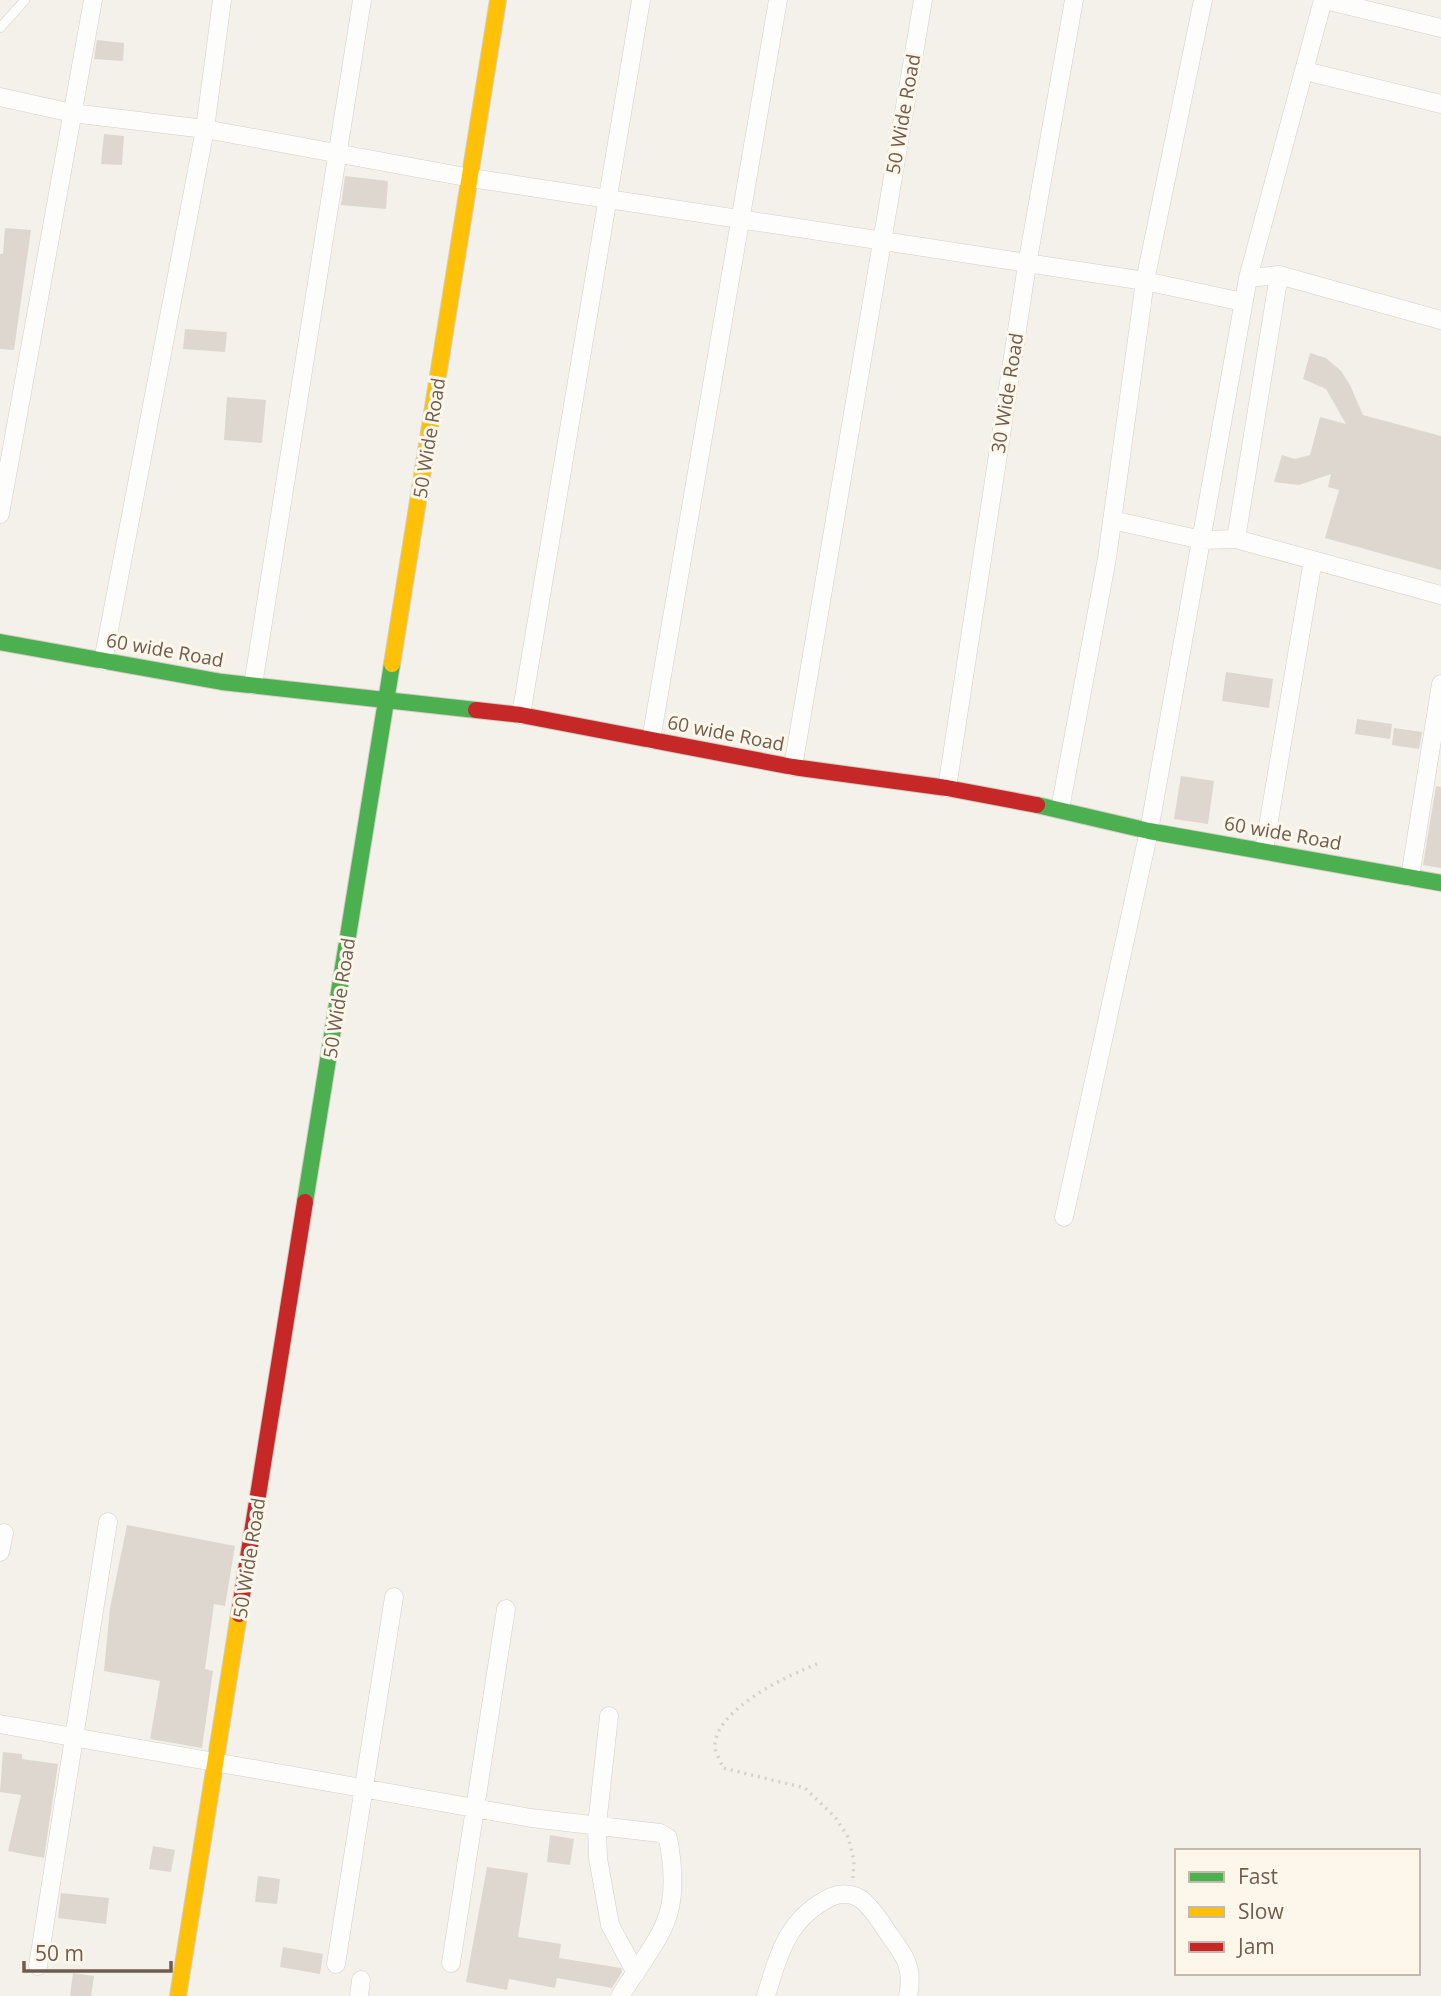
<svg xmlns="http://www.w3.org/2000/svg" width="1441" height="1996" font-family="'Open Sans',sans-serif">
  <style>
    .building { fill: #ddd7d0 }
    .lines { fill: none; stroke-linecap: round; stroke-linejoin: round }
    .lane-casing { stroke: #d3cec8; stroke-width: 10 }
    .street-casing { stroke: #d3cec8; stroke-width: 19 }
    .fast-casing { stroke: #d2cdc5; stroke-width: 18 }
    .slow-casing { stroke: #d2cdc5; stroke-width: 18 }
    .jam-casing { stroke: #d2cdc5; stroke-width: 18 }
    .path { stroke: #d6d0cb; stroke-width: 3.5; stroke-dasharray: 2 5; stroke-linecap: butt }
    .lane { stroke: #fdfdfc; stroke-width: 9 }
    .street { stroke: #fdfdfc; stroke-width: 18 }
    .fast { stroke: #4caf50; stroke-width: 16 }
    .slow { stroke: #ffc107; stroke-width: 16 }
    .jam { stroke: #c62828; stroke-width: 16 }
    .labels { text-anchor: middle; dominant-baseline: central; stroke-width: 6; stroke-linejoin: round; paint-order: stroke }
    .street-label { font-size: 19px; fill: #6f5c4d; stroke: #fdf7eb }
  </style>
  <rect width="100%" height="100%" fill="#f4f1ea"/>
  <path class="building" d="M97 40 124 43 123 61 94 59Z
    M104 134 124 136 122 165 101 164Z
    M345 176 388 181 386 209 341 205Z
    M5 228 31 230 14 350 0 349V254H3Z
    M185 329 227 332 225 352 183 349Z
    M1310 353 1326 358 1341 371 1350 385 1363 415 1441 436V570L1325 538 1339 490 1328 487 1331 474 1299 485 1274 482 1282 455 1295 459 1310 455 1320 417 1346 424 1326 389 1303 379Z
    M227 397 266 400 262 443 224 440Z
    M1226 672 1273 679 1269 708 1222 701Z
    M1357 719 1392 724 1390 739 1355 734Z
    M1394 728 1422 732 1419 749 1392 745Z
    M1181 776 1214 781 1208 824 1174 819Z
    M1436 786 1441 787V868L1423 865Z
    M127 1525 235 1546 225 1606 214 1604 205 1669 213 1671 202 1748 150 1739 160 1681 104 1671 110 1608Z
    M3 1752 22 1754V1759L58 1764 44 1858 8 1851 21 1795 0 1792Z
    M550 1835 574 1839 570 1865 547 1862Z
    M153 1846 175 1850 171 1872 149 1869Z
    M487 1867 528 1873 518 1937 561 1944 559 1958 621 1968 622 1972 612 1988 557 1978 555 1988 509 1979 507 1990 466 1982Z
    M258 1876 280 1879 277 1904 255 1902Z
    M61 1893 109 1898 106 1924 58 1918Z
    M283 1947 323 1954 320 1974 280 1967Z
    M73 1973 94 1976 91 1996H70Z"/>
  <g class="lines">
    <g class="lane-casing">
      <path id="lane" d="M0 28 25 0"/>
    </g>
    <g class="street-casing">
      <path id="street" d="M1325 0 1441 28
        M1305 71 1441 104
        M0 97 72 113 205 129 471 178 1145 281 1243 302
        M1248 278 1279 275 1441 320
        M0 514 93 0
        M1112 520 1202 540 1236 539 1441 595
        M1236 539 1279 275
        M103 661 205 129 222 0
        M253 685 362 0
        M521 715 641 0
        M651 740 778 0
        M793 767 923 0
        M947 788 1027 265 1074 0
        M1060 809 1107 558 1145 281 1203 0
        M1264 850 1313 560
        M1410 877 1441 684
        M1064 1217 1149 831 1248 278 1323 0
        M0 1552 4 1533
        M609 1716 597 1825 598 1858 610 1925 636 1973
        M0 1724 531 1818 660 1833 668 1838C683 1918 661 1932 620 1996
        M451 1963 506 1609
        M336 1964 394 1597
        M38 1966 108 1522
        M359 1996 361 1980
        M766 1996C779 1953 788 1918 831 1897 841 1893 853 1893 862 1900 872 1908 881 1922 888 1933 905 1956 914 1967 908 1996"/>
    </g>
    <g class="fast-casing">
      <path id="fast" d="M0 642 222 682 476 710
        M1037 805 1149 831 1441 883
        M305 1202 392 664"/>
    </g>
    <g class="slow-casing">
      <path id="slow" d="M392 664 498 0
        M178 1996 239 1614"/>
    </g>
    <g class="jam-casing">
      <path id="jam" d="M476 710 521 715 793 767 947 788 1037 805
        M239 1614 305 1202"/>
    </g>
    <path class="path" d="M817 1664C788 1675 712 1711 715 1748 716 1754 721 1762 723 1768L805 1788 835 1817 848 1837 854 1860 853 1878"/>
    <use href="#lane" class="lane"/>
    <use href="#street" class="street"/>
    <use href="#fast" class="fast"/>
    <use href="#slow" class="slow"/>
    <use href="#jam" class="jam"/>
  </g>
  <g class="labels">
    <g class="street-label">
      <text transform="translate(903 114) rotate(-80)">50 Wide Road</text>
      <text transform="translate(1007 393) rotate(-81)">30 Wide Road</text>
      <text transform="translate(429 438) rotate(-81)">50 Wide Road</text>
      <text transform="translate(165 650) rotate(10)">60 wide Road</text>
      <text transform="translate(726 733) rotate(11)">60 wide Road</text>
      <text transform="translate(1283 833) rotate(10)">60 wide Road</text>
      <text transform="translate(339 998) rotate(-81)">50 Wide Road</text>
      <text transform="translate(249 1558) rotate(-81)">50 Wide Road</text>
    </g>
  </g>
  <rect x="1175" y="1849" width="245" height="126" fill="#fdf7eb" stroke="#c4b9ac" stroke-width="2"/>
  <rect x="1189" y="1872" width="35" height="10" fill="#4caf50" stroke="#c4b9ac" stroke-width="2"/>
  <text x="1238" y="1884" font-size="21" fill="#6f5c4d">Fast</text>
  <rect x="1189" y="1907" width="35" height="10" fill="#ffc107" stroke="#c4b9ac" stroke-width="2"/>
  <text x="1238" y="1919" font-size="21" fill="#6f5c4d">Slow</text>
  <rect x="1189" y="1942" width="35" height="10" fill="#c62828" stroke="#c4b9ac" stroke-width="2"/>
  <text x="1238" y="1954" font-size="21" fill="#6f5c4d">Jam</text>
  <path d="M24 1961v10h147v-10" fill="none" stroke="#6f5c4d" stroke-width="3.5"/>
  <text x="35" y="1961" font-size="21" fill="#6f5c4d" stroke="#fdf7eb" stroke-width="5" paint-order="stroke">50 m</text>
</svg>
